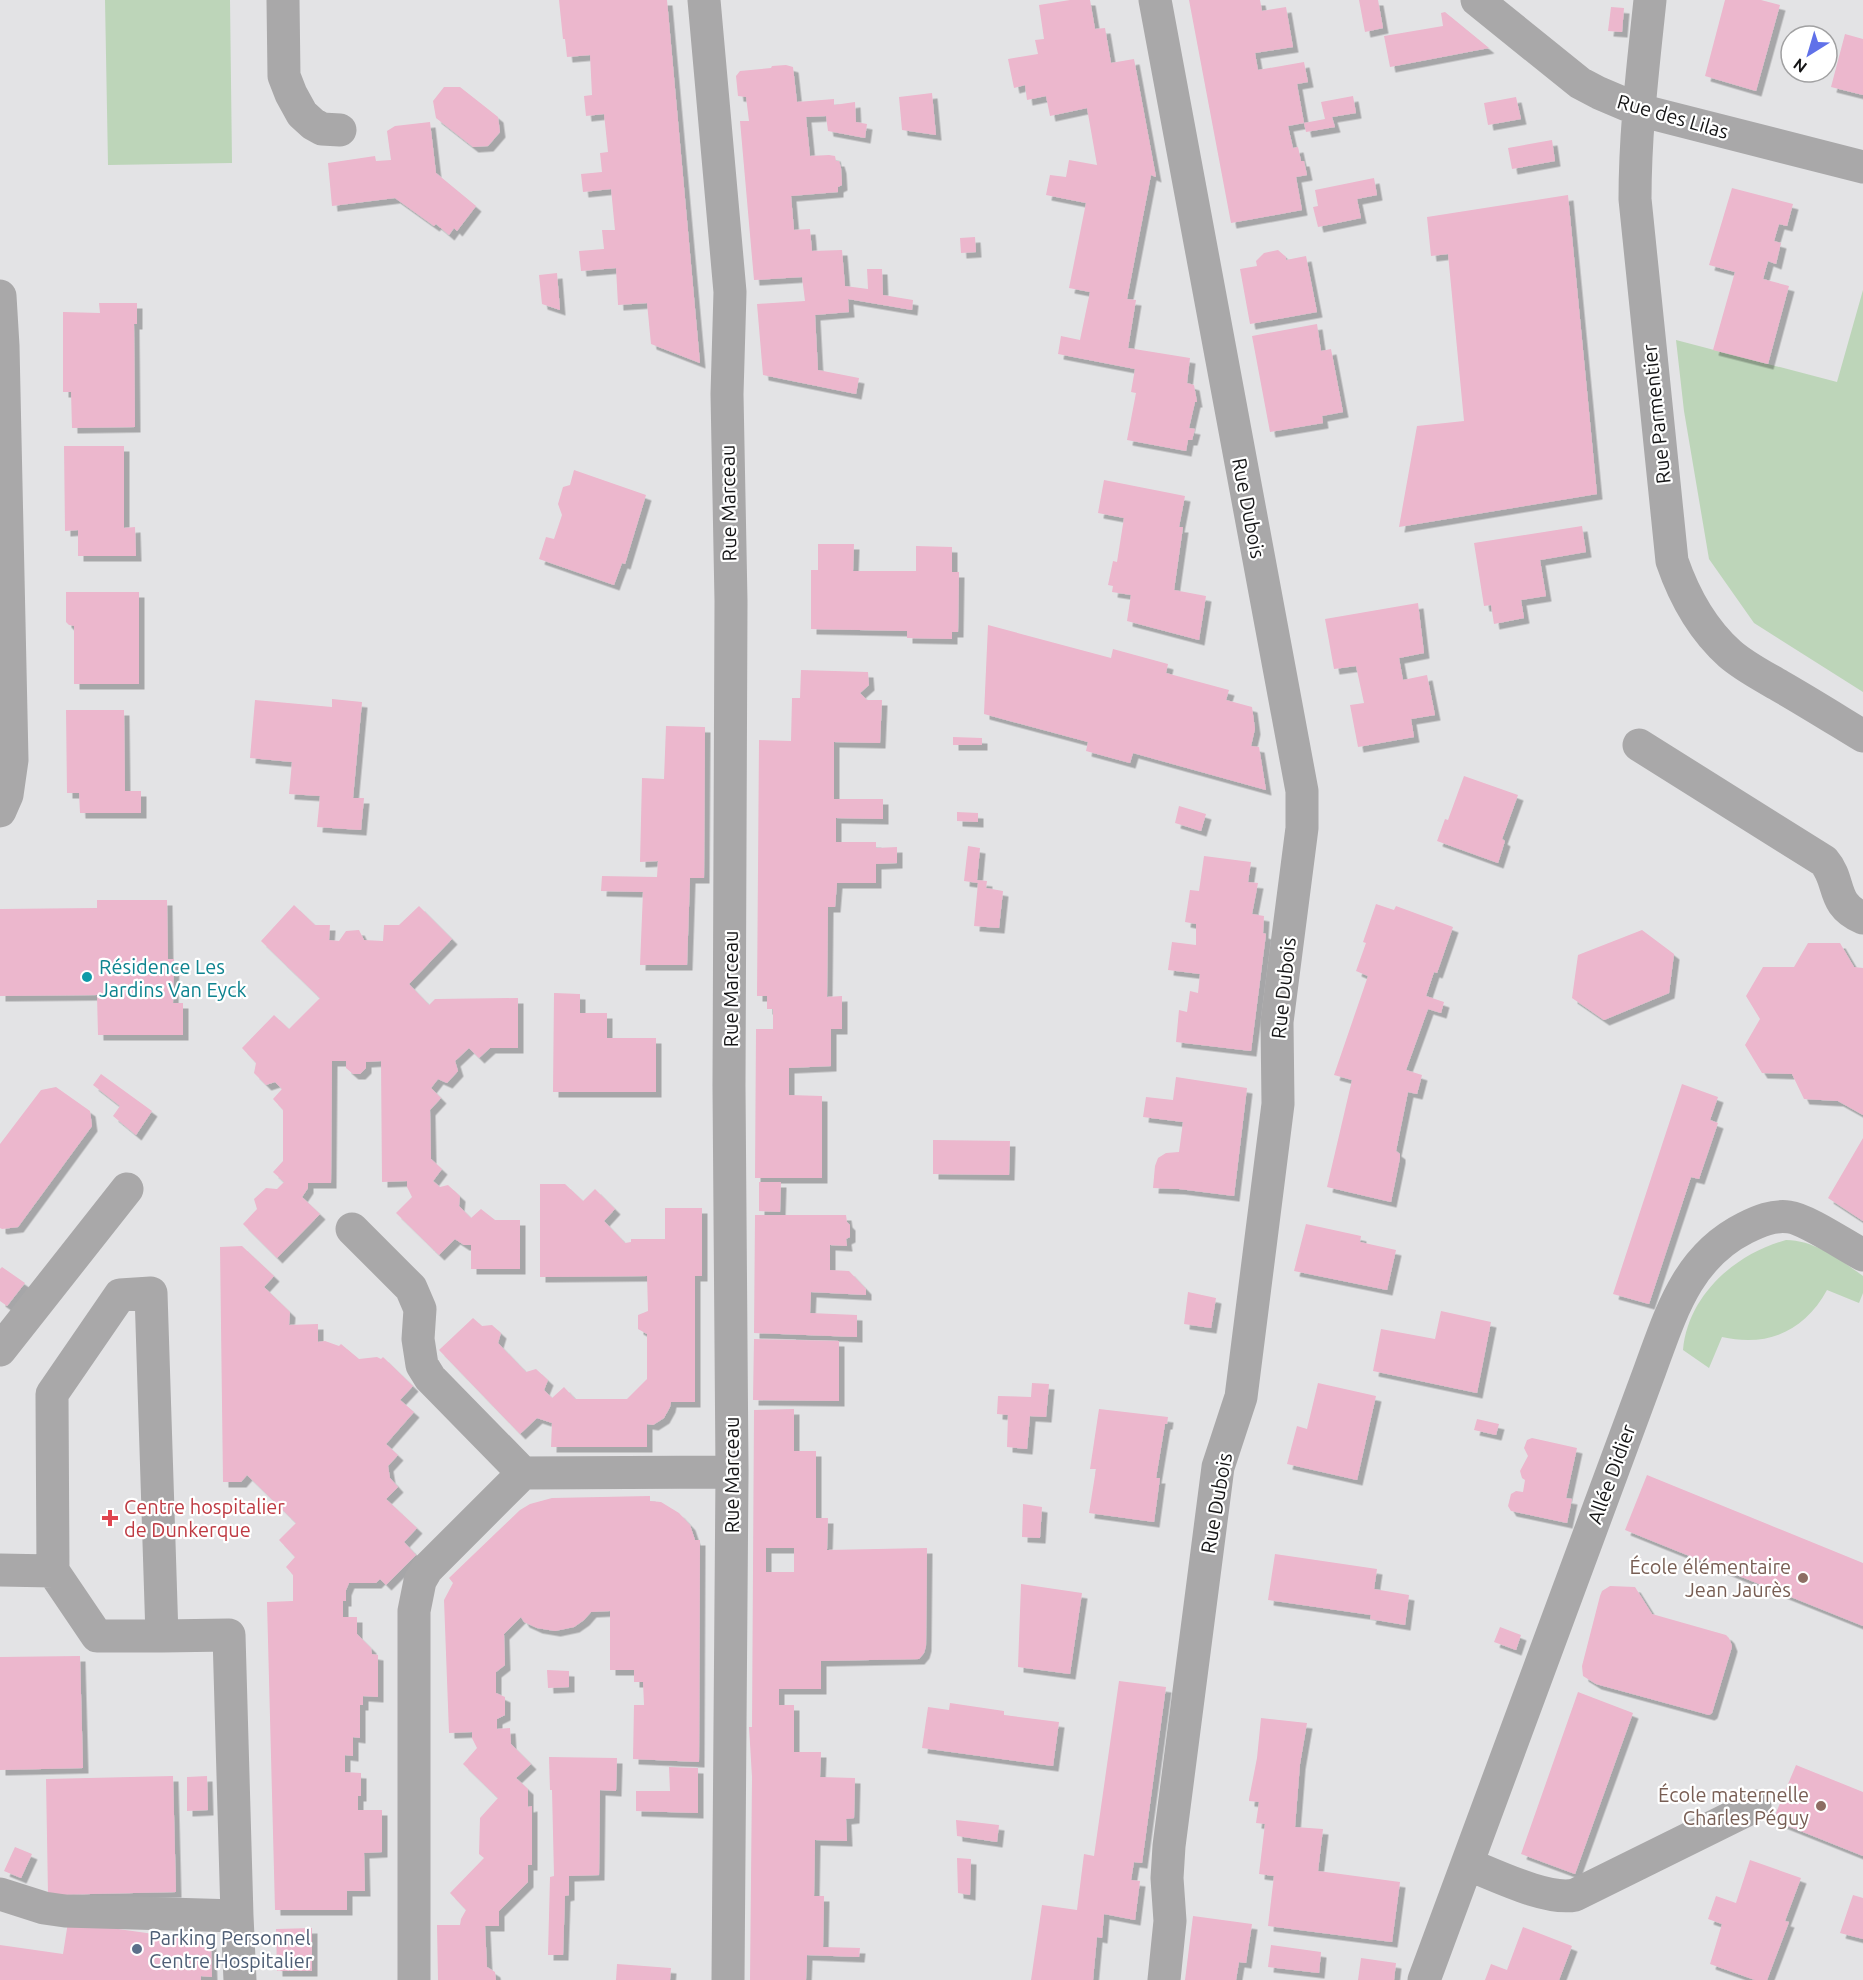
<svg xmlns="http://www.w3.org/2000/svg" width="1863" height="1980" font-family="Ubuntu,sans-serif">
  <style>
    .green { fill: #bdd5b9 }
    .building { fill: #ecb7cd; fill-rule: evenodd; filter: url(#shadow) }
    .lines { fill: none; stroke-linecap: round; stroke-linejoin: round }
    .minor { stroke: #a9a8a9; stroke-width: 33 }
    .culture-dot { fill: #0f9aa8; stroke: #fff; stroke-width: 2 }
    .health-dot { fill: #e0444e; stroke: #fff; stroke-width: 2 }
    .education-dot { fill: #8d6e63; stroke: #fff; stroke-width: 2 }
    .service-dot { fill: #5c6f8a; stroke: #fff; stroke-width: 2 }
    .labels { text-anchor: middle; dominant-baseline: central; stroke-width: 4.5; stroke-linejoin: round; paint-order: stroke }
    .street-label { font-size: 20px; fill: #151516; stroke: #fff }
    .culture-label { font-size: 20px; fill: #0d838f; stroke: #fff; text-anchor: start }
    .health-label { font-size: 20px; fill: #be3a42; stroke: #fff; text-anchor: start }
    .education-label { font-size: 20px; fill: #785e54; stroke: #fff; text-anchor: end }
    .service-label { font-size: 20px; fill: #4e5e75; stroke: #fff; text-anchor: start }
  </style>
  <defs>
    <filter id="shadow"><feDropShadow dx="5.5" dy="5.5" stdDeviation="0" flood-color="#0004"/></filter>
  </defs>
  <rect width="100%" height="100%" fill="#e3e3e5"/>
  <path class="green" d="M105 0H230L232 163 108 165Z
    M1863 290V692L1754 623 1709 559 1684 411 1676 340 1837 382Z
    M1786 1240C1814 1240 1841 1260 1863 1276V1293L1859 1303 1827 1290C1804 1332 1767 1347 1722 1337L1709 1368 1683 1350C1688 1295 1735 1254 1786 1240Z"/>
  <path class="building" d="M559 0H667L700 363 651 344 647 303 618 305 616 268 581 271 579 251 604 249 602 230H615L611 189 583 192 581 174 602 172 600 153 608 152 604 114 586 116 584 96 592 95 590 55 567 57 565 39H563Z
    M1070 0H1090L1095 29 1105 28 1111 63 1134 59 1156 177 1151 175 1127 299 1136 300 1128 348 1190 358 1187 383 1194 385 1197 402H1195L1189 428 1195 429 1192 440H1188L1186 451 1127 440 1136 393 1131 392 1135 369 1058 354 1061 336 1080 340 1090 292 1069 288 1086 203 1046 195 1050 175 1066 177 1069 160 1097 165 1087 108 1050 116 1046 96 1027 100 1025 85 1014 88 1008 59 1038 54 1035 40 1044 39 1039 5Z
    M1189 0H1260L1262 11 1286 7 1293 47 1255 53 1258 70 1304 62 1308 82 1297 84 1304 123 1288 126 1293 148 1298 147 1301 161H1304L1307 175 1296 177 1302 210 1231 223Z
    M1359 0H1378L1383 28 1365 32Z
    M1725 0H1761L1780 5 1756 91 1705 76Z
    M1611 7 1624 8 1622 32 1608 31Z
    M1445 12 1489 48 1390 67 1384 36 1443 26 1441 13Z
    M1845 34 1863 39V95L1831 87Z
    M786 65 793 67 797 102 834 99V105L855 102 856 122 867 124 865 138 828 131 826 116 806 117 810 156 829 155 835 156 836 161H839L841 168 842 185 838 187V192L791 196 794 230 810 229 812 251 842 250 845 286 868 289 867 269H882L883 295 913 300 912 310 848 299 849 312 815 315 818 370 859 378 856 394 763 375 757 304 805 301 802 277 754 280 740 121H749L746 97 738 96 736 76 740 71 771 68 772 66Z
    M444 87H460L498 117 500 132 488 146 473 147 436 118 433 101Z
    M932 93 936 135 902 130 899 97Z
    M1353 96 1356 113 1332 117 1335 127 1306 132 1304 123 1325 119 1321 102Z
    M1516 97 1521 119 1488 125 1484 103Z
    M430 122 436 173 476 206 457 231 454 228 449 235 436 224 434 226 395 198 332 206 328 163 375 156 376 161 391 160 387 131 395 126Z
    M1552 140 1555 161 1512 169 1508 148Z
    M1374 178 1377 195 1357 199 1361 218 1318 227 1313 207 1318 206 1315 190Z
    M1732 188 1793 204 1787 226 1779 224 1774 241 1781 243 1776 264 1768 261 1763 279 1789 286 1768 364 1713 350 1735 272 1709 265Z
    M1568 195 1597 494 1399 527 1417 426 1464 421 1448 254 1431 256 1427 217Z
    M975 237 976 252 961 253 960 238Z
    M1278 250 1286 257V260L1306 256 1317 312 1250 324 1240 269 1257 266 1256 261 1264 253Z
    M557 273 560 310 542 304 539 275Z
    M99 303H137V324H134L135 427 72 428 71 392H63V312L100 313Z
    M1317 324 1321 351 1331 349 1343 412 1322 416 1323 423 1270 432 1252 336Z
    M64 446H124V528L135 527 136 556H78V530L65 531Z
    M574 470 646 495 625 564 622 563 614 585 539 559 546 537 554 539 562 515 558 504 563 487 570 485Z
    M1104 480 1185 496 1179 527H1183L1174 590 1206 596 1199 640 1127 621 1131 595 1112 592 1113 586 1108 585 1113 561 1117 562 1124 518 1098 513Z
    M1582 526 1586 552 1540 560 1546 596 1521 600 1524 618 1494 624 1491 605 1484 606 1474 543Z
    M818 544H854L853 571H916V546L952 547V572H959L958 632H952V639L907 638V631L811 629V570H818Z
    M66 592H139V684H74V626L69 625 66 622Z
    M1418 603 1424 653 1399 658 1403 680 1427 675 1435 715 1411 719 1414 737 1358 747 1350 705 1364 703 1356 666 1334 669 1325 619Z
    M988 625 1111 658 1113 649 1168 664 1166 673 1229 690 1226 700 1252 707 1255 729 1251 746 1259 747 1266 790 1133 753 1130 763 1086 751 1088 742 984 714Z
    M801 670 868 672 869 685 860 693 867 700H882L880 743 834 742V799H883V819L836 818V842H876V848L897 847V863L876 864V883H837L835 907H828L827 997 842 996V1029H831V1066L789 1068V1095L822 1096V1178H755L756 1029H773V1009H767V996H757L759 740 791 741 792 698H800Z
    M332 699 362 702 353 798H364L361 830 317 827 320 796 289 794 292 762 250 758 255 700 332 707Z
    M66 710H124L125 791H141V813H80L79 793H67Z
    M666 726 705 727 704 878H690L687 965H640L643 892 601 891 602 876 657 877 658 861 640 862 642 778 664 779Z
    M953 737 982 738V745H953Z
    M1464 776 1518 795 1502 839 1505 841 1498 863 1437 841 1445 819 1448 820Z
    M1179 806 1206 814 1201 831 1175 823Z
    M957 812 978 813V822L957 821Z
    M968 846 980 848 977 880 987 881 986 888 1003 891 999 928 974 926 978 883 964 881Z
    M1204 856 1251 862 1248 882 1258 883 1252 914 1264 916 1263 933 1266 934 1251 1051 1176 1042 1179 1010 1187 1012 1190 991 1198 993 1200 974 1168 970 1172 942 1196 945V924L1185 922 1190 890 1199 891Z
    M97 900H167L168 959H174L173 1003H183V1035H98L97 995 0 996V909L97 908Z
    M1376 904 1394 910 1396 906 1453 927 1437 973 1434 972 1426 996 1444 1002 1441 1013 1428 1009 1406 1070 1422 1075 1417 1094 1408 1092 1396 1151 1400 1154V1158L1391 1202 1327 1187 1352 1080 1334 1075 1368 976 1356 971 1366 943 1363 942Z
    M294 905 315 925H330L329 940 339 941 346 931 359 930 364 940 383 941 384 925H399L419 906 452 939 409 984 429 1005 435 999 518 998V1048H490L479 1058 469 1048 455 1061 458 1071 447 1083 438 1079 431 1088 441 1098 430 1110 431 1159 442 1169 433 1181 440 1187 448 1185 460 1196 459 1206 471 1218 481 1209 495 1220H520V1269H471V1245H464L455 1239 439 1255 396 1213 412 1197 407 1187V1181L382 1182 381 1061 366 1062V1068L360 1074H353L346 1068V1061H332L331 1183H308V1188L302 1197 320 1214 277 1258 243 1224 257 1209 254 1199 266 1188 277 1189 284 1182 273 1172 283 1161V1110L273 1099 282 1089 275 1082 266 1085 254 1073 256 1063 242 1048 274 1015 289 1029 320 998 261 941Z
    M1642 930 1674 954 1669 993 1604 1020 1572 998 1578 955Z
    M1808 943H1840L1854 967 1863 968V1115L1838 1101 1804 1099 1792 1074 1762 1073 1745 1045 1760 1019 1746 996 1763 967H1794Z
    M554 993 580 994V1013H607V1038H656V1092H553Z
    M101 1074 152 1111 136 1135 113 1116 120 1106 93 1085Z
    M1176 1077 1247 1088 1234 1196 1179 1189 1153 1188 1155 1166 1158 1158 1166 1153 1179 1152 1183 1122 1143 1117 1146 1097 1173 1100Z
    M1682 1084 1718 1097 1710 1120 1718 1123 1699 1179 1691 1177 1649 1304 1613 1294Z
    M56 1087 90 1111 92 1126 18 1227 2 1229 0 1228V1144L41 1090Z
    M1863 1138V1221L1828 1198Z
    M933 1140 1010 1141 1009 1175 933 1174Z
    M759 1182H781L780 1212 759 1211Z
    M540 1184H565L583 1201 595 1189 615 1209 604 1221 625 1243 631 1242V1239H665V1208H702V1276H695V1402H671L670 1407 664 1418 653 1425 647 1424V1447H551L552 1423 537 1418 520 1434 439 1350 473 1318 482 1326 492 1325 501 1333 498 1343 526 1372 536 1369 548 1380 544 1390 552 1398 564 1387 575 1399H627L647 1379V1334L638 1329V1315L648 1311 647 1276 540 1277Z
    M755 1215H846L847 1222 850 1225V1237L846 1239 847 1246 830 1245V1270L849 1271 866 1289V1295L811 1292 810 1313 857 1315V1337L754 1333Z
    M1306 1224 1361 1236 1360 1242 1396 1250 1387 1290 1294 1271Z
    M242 1246 274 1276 264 1287 290 1312 289 1325 318 1324V1342L325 1341 339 1346 341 1344 359 1359 377 1357 381 1359 383 1357 413 1386 400 1400 414 1412 386 1444 398 1455 388 1466 390 1478 398 1487 386 1499 417 1528 404 1542 416 1555 386 1585 380 1579 376 1583H349L346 1590V1601H343V1617H357V1634L371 1648 372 1654 378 1655V1697L363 1696V1705H360V1738L353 1737V1756L345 1755V1772L361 1773V1796H358V1810H382V1852L364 1853 365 1891H347V1910H275L267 1602 293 1601V1575L286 1567 295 1557 279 1540 296 1523 247 1475 241 1482H223L220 1247Z
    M2 1267 25 1283 7 1306 0 1301V1269Z
    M1188 1292 1216 1298 1211 1328 1184 1324Z
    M1441 1311 1491 1322 1477 1393 1373 1371 1381 1329 1435 1339Z
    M754 1339 839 1341V1401L753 1400Z
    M1032 1383 1049 1384 1046 1417 1030 1416 1027 1449 1007 1447 1008 1415 997 1414 998 1396 1031 1397Z
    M1318 1383 1376 1396 1357 1480 1287 1464 1297 1426 1307 1429Z
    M794 1409V1451H816V1518H828L827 1550 927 1548 926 1646 924 1653 919 1659 821 1661V1689H779V1705H794V1752H821L820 1777 855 1778 854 1818 846 1819 847 1841 815 1840 814 1896H824L823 1947 860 1948 859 1957 807 1955 806 1980H750L752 1777 749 1727H752L754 1410ZM766 1548H794V1572H766Z
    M1099 1409 1168 1417 1167 1424H1165L1156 1478H1160L1154 1522 1089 1513 1096 1469H1090Z
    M1477 1419 1499 1424 1496 1435 1474 1430Z
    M1532 1438 1577 1448 1566 1498 1572 1499 1567 1523 1511 1511 1508 1506 1511 1494 1516 1491 1523 1492 1525 1480 1522 1478 1520 1471 1528 1456 1524 1448 1527 1440Z
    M1647 1475 1863 1563V1626L1625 1530Z
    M650 1496V1501L661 1502 679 1513 690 1525 695 1540H700L699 1762 633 1759 634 1705H644L643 1682H634V1670H610V1611L591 1612 584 1620 574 1627 555 1631 537 1628 524 1622 521 1617 504 1634 505 1665 496 1672V1693L505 1697V1715L497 1719V1729L510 1728 511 1744 531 1764 516 1778 528 1789V1807L532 1806V1865H528V1882L499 1911V1926H485L487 1967 495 1972 496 1980H438L437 1925H460L461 1919 466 1910 450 1893 484 1858 479 1854 480 1818 498 1798 463 1764 477 1748 472 1738V1732L449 1733 444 1600 453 1583 449 1578 520 1510 530 1504 552 1498Z
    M1023 1504 1042 1507 1040 1538 1022 1537Z
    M1275 1554 1377 1569 1374 1589 1409 1595 1405 1625 1370 1619 1371 1615 1268 1600Z
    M1021 1584 1082 1593 1070 1674 1018 1667Z
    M1610 1586 1635 1587 1652 1614 1726 1635 1729 1638 1732 1646 1731 1650 1712 1713 1709 1715 1702 1713 1596 1684 1583 1676 1582 1666 1600 1596 1602 1591Z
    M1500 1627 1521 1635 1516 1650 1494 1642Z
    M80 1656 83 1768 0 1770V1657Z
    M547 1670 569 1671V1687L548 1688Z
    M1119 1681 1166 1687 1142 1863 1134 1862 1131 1880 1140 1881 1135 1920 1104 1914 1102 1938 1097 1937 1093 1980H1031L1042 1905 1077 1910 1084 1854 1094 1856Z
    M1578 1692 1633 1713 1575 1874 1521 1854Z
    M950 1703 1004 1711V1715L1059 1722 1053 1766 922 1748 928 1707 949 1710Z
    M1261 1718 1307 1723 1300 1764 1295 1827 1323 1829 1318 1871 1400 1882 1392 1942 1268 1926 1274 1876 1259 1874 1265 1824 1256 1823 1259 1802 1249 1801V1799L1257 1758Z
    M549 1757 617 1758 616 1791 600 1790 599 1875 569 1876V1895L565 1896 563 1955H548L550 1877 554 1876 552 1790H550Z
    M1796 1765 1863 1792V1856L1773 1820Z
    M669 1767 698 1768V1813L636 1811V1791H670Z
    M173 1776 176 1892 48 1895 46 1779Z
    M207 1776 208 1810 187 1811V1777Z
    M956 1820 999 1825 997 1842 957 1836Z
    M15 1847 32 1854 21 1878 4 1871Z
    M957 1858 971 1859 970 1895 958 1893Z
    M1750 1860 1801 1878 1785 1921 1789 1922 1767 1980H1755L1710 1964 1722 1924 1708 1919 1716 1896 1736 1903Z
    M1853 1895 1863 1898V1939L1840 1933Z
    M1193 1916 1252 1924 1246 1963 1239 1962 1236 1980H1185Z
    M68 1922 211 1942 212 1977 201 1976V1980H0V1945L63 1954Z
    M1523 1927 1572 1946 1559 1980H1485L1491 1964 1507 1970Z
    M312 1928V1971H277L276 1929Z
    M1271 1945 1321 1952 1319 1973 1268 1967Z
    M1361 1958 1396 1963 1394 1980H1358Z
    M617 1964 671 1968 670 1980H616Z"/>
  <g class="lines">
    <path class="minor" d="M283 0 284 76 291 94 302 114 313 124 322 129 340 130
      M704 0 730 292 727 394 731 601 729 1086 732 1472 728 1980
      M1155 0 1302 791V828L1277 1022 1278 1104 1241 1397 1218 1467 1169 1846 1167 1878 1170 1921 1164 1980
      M1477 0 1580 83 1599 93 1639 110 1863 167
      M1650 0C1643 67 1635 132 1635 199L1672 561C1684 596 1702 629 1730 654 1745 667 1763 676 1780 686 1808 702 1835 719 1863 736
      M0 296 3 346 12 760 7 795 0 811
      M1639 745 1824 861C1842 882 1830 904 1863 918
      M352 1229 411 1288 420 1309 418 1339 422 1365 430 1378 523 1473
      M151 1293 162 1636H97L53 1571 52 1394 120 1295Z
      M0 1350 127 1189
      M0 1570 53 1571
      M162 1636 229 1635 237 1916
      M1467 1864C1495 1875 1547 1901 1575 1895L1755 1806
      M0 1894 44 1908 65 1911 237 1916 240 1980
      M414 1980V1611L420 1581 427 1569 523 1473 732 1472
      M1424 1980 1650 1370C1671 1313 1687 1257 1745 1228 1759 1221 1773 1215 1789 1217 1806 1219 1846 1246 1863 1255"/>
  </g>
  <circle class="culture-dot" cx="87" cy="977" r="6"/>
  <path class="health-dot" d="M107 1509h6v6h6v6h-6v6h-6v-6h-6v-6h6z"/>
  <g class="education-dot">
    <circle cx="1803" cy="1578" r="6"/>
    <circle cx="1821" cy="1806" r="6"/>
  </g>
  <circle class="service-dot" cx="137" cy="1949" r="6"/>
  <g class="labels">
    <g class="street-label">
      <text transform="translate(1673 116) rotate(16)">Rue des Lilas</text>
      <text transform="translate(1656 414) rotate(-96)">Rue Parmentier</text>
      <text transform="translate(728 503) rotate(-91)">Rue Marceau</text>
      <text transform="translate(1249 508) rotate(79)">Rue Dubois</text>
      <text transform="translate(1283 988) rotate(-84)">Rue Dubois</text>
      <text transform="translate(730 989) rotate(-90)">Rue Marceau</text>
      <text transform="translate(1611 1474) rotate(-70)">Allée Didier</text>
      <text transform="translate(731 1475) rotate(-90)">Rue Marceau</text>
      <text transform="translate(1216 1503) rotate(-80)">Rue Dubois</text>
    </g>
    <g class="culture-label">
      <text x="99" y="966">Résidence Les<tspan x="99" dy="23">Jardins Van Eyck</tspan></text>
    </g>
    <g class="health-label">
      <text x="124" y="1506">Centre hospitalier<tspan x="124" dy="23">de Dunkerque</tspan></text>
    </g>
    <g class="education-label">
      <text x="1791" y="1566">École élémentaire<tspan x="1791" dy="23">Jean Jaurès</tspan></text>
      <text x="1809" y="1794">École maternelle<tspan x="1809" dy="23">Charles Péguy</tspan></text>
    </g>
    <g class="service-label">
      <text x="149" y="1937">Parking Personnel<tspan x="149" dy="23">Centre Hospitalier</tspan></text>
    </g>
  </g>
  <g transform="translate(1809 54) rotate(217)"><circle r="28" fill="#ffffff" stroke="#a1a1a2" stroke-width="1.5"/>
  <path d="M0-4.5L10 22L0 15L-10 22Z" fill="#6071e9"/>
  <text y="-9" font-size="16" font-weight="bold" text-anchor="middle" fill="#151516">N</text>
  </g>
</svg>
